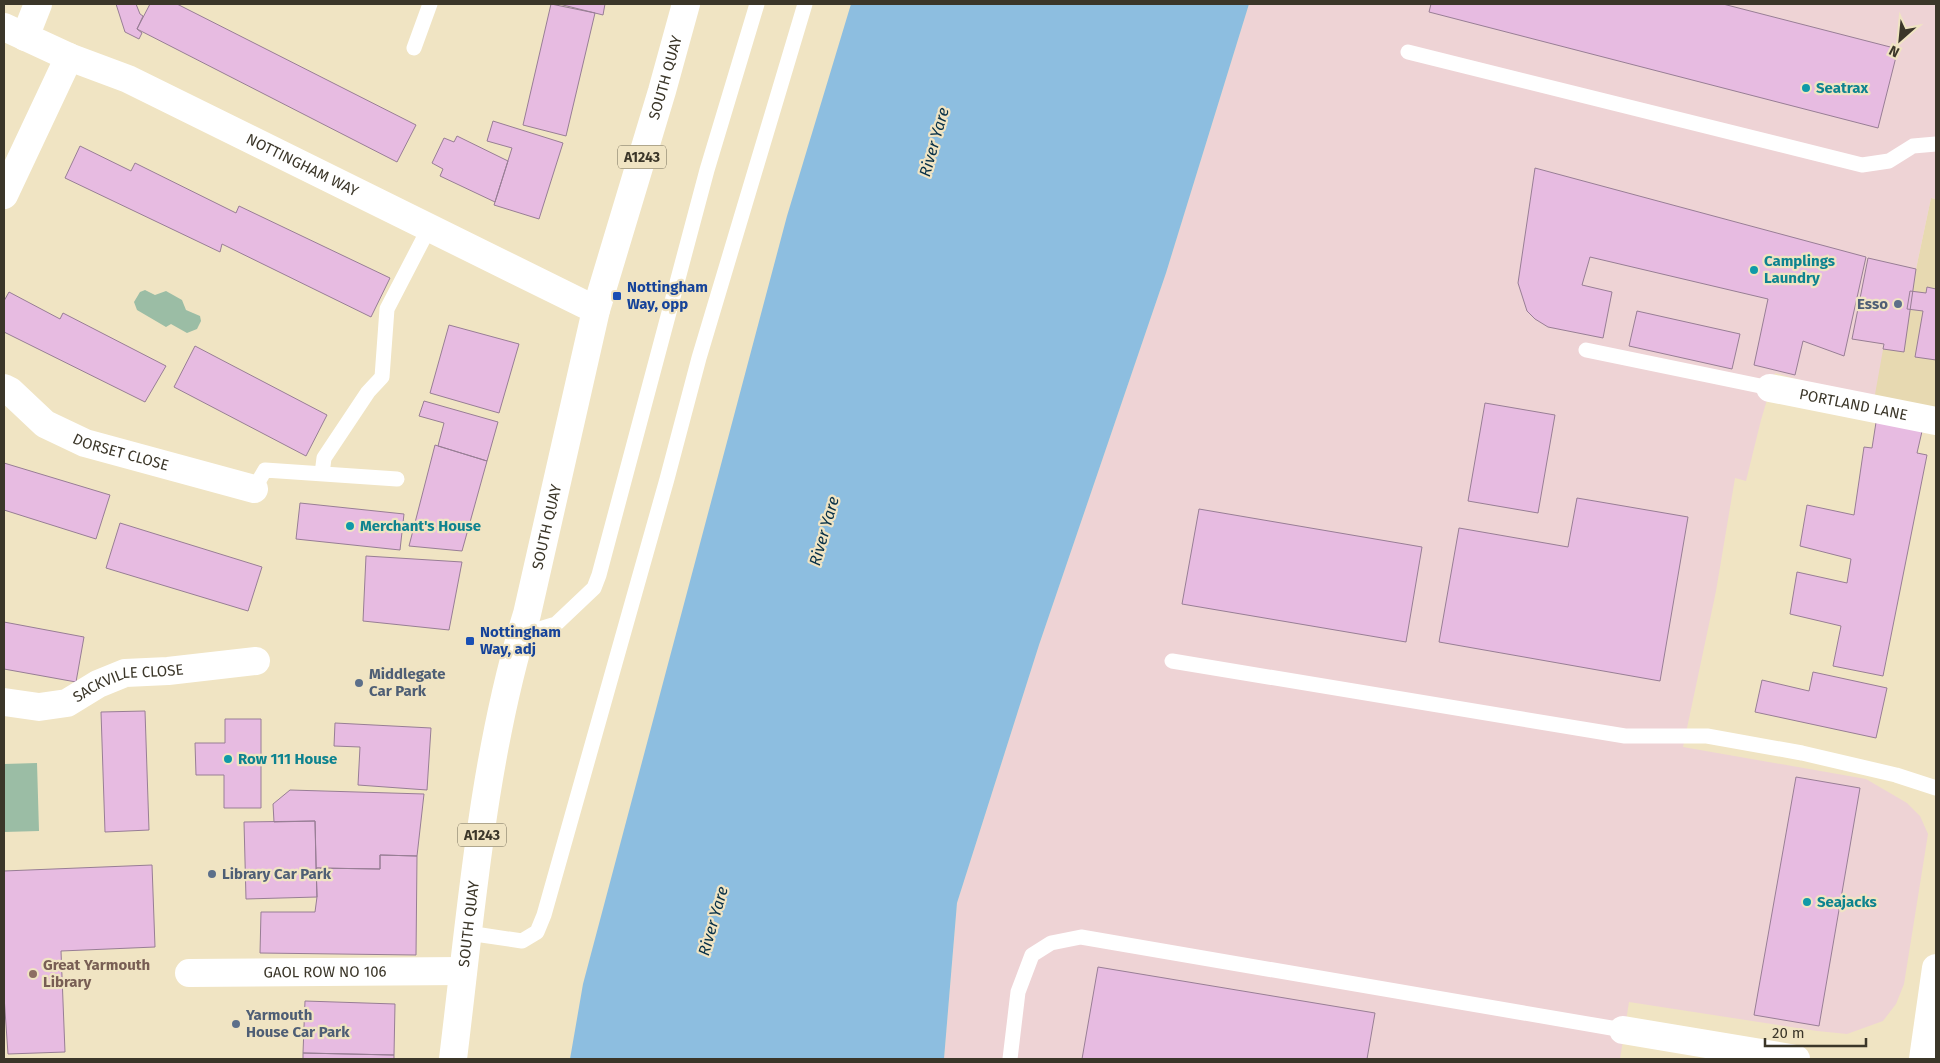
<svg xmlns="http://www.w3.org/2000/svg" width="1940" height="1063" font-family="'Fira Sans',sans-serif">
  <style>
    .built { fill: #e7d9b1 }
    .industrial { fill: #eed3d5 }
    .green { fill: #9bbda5 }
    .water { fill: #8dbee0 }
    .building { fill: #e7bbe1; stroke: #987e95 }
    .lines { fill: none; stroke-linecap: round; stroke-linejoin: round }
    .lane { stroke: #fff; stroke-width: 15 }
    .street { stroke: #fff; stroke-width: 28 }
    .secondary { stroke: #fff; stroke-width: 28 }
    .primary { stroke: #fff; stroke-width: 28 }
    .culture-dot { fill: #0f9aa8; stroke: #f0e4c3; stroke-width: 2 }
    .transit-dot { fill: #1a4fb4; stroke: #f0e4c3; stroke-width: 2 }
    .service-dot { fill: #5c6f8a; stroke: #f0e4c3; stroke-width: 2 }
    .education-dot { fill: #8d6e63; stroke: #f0e4c3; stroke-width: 2 }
    .labels { text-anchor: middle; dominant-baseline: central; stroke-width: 4.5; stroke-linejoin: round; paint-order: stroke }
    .shield { fill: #f0e4c3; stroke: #716a57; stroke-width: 1 }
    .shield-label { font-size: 14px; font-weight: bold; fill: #3b3629 }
    .street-label { font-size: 15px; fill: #3b3629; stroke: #f0e4c3 }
    .culture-label { font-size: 15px; font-weight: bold; fill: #0d838f; stroke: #f0e4c3; text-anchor: start }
    .transit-label { font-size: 15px; font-weight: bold; fill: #164399; stroke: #f0e4c3; text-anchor: start }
    .service-label { font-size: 15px; font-weight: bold; fill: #4e5e75; stroke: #f0e4c3; text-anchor: start }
    .education-label { font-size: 15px; font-weight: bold; fill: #785e54; stroke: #f0e4c3; text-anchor: start }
    .water-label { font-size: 16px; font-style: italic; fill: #073047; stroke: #f0e4c3 }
  </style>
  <rect width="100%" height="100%" fill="#f0e4c3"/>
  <path class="built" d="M1931 198 1936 199V414L1874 400 1852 339 1868 258 1916 269Z"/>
  <path class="industrial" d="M1249 4H1936V199L1931 198 1916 269 1868 259 1852 339 1884 344 1874 400 1775 373 1761 420 1746 481 1735 478 1716 591 1683 747 1866 779 1907 803 1920 816 1928 834 1904 984 1896 1004 1883 1021 1847 1034 1817 1031 1629 1002 1620 1059H944L957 903 1039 645 1166 273Z"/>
  <path class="green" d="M145 290 155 295 166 291 182 300 186 310 200 316 201 321 197 329 187 333 171 324 166 327 137 310 134 302 140 292Z
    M37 763 39 831 4 832V764Z"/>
  <path class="water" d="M851 4H1249L1166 273 1039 645 957 903 944 1059H570L583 984 787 216Z"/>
  <path class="building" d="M116 4H136L140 14 143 16 137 29 142 33 139 39 125 32Z
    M150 4H177L416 125 397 162 137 29Z
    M551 4 595 13 566 136 523 125Z
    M559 4H605L603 15Z
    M1431 4H1723L1898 49 1878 128 1429 12Z
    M493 121 563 143 539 219 494 205 512 148 487 141Z
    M457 136 508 161 495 202 440 176 443 169 432 163 444 138 454 142Z
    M80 146 131 171 135 163 236 213 239 206 390 278 371 317 222 244 220 252 65 178Z
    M1535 168 1866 257 1844 356 1803 341 1795 375 1754 365 1768 299 1590 257 1582 285 1612 292 1603 338 1548 327 1535 319 1527 311 1518 283Z
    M1868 258 1916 269 1904 352 1883 349 1884 344 1852 339Z
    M1927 287 1936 289V360L1915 357 1923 311 1907 309 1910 291 1926 293Z
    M9 292 60 319 63 313 166 366 145 402 4 332V301Z
    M1637 311 1740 334 1732 369 1629 346Z
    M449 325 519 344 499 413 430 393Z
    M195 346 327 415 306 456 174 387Z
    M424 401 498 422 487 461 438 446 444 423 419 416Z
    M1485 403 1555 415 1538 513 1468 501Z
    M1877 416 1923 427 1917 453 1927 455 1883 676 1833 666 1841 626 1790 614 1797 572 1847 583 1851 559 1800 546 1807 505 1854 515 1864 447 1872 448Z
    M435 445 487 461 462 551 409 546Z
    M4 463 110 495 96 539 4 510Z
    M1577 498 1688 517 1660 681 1439 642 1459 528 1568 547Z
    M300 503 404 514 400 550 296 539Z
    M1199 509 1422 547 1406 642 1182 604Z
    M120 523 262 567 248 611 106 568Z
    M366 556 462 562 449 630 363 621Z
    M4 622 84 637 76 682 4 669Z
    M1813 672 1887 688 1876 738 1755 712 1762 680 1809 691Z
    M145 711 149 830 105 832 101 712Z
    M225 719H261V808H224V775H196L195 743H225Z
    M335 723 431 728 427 790 358 785 360 747 334 746Z
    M1796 777 1860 788 1819 1026 1754 1015Z
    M290 790 424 794 417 856 380 855V869L316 868 315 821 274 822 273 804Z
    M315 821 317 897 246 899 244 822Z
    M380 855 417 856 416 955 260 953 261 912H315L317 897 316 868 380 869Z
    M152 865 155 947 61 951 65 1052 8 1054 4 996V871Z
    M1098 967 1375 1013 1367 1059H1082Z
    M305 1001 395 1004 394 1055 303 1053Z
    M303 1053 394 1055V1059H303Z"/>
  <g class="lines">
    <path class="lane" d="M414 48 430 4
      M1408 52 1862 165 1889 161 1913 146 1936 144
      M1586 350 1770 388
      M322 474 324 458 368 392 382 377 387 309 429 228
      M254 489 265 470 397 479
      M520 635 556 624 594 588 599 575 707 170 757 4
      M1172 661 1625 736H1707L1802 753 1896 775 1936 788
      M468 933 522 941 537 932 544 915 667 479 699 358 805 4
      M1010 1059 1018 992 1032 955 1051 943 1081 937 1623 1030"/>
    <g class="street">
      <path id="s1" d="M4 27 69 57 128 79 596 310"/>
      <path d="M25 37 38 4"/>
      <path d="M4 195 69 57"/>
      <path id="s2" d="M4 388 10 391 45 424 85 443 254 489"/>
      <path id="s3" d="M1770 388 1936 421"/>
      <path id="s4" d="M4 702 39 707 67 703 98 684 125 673 168 671 256 661"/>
      <path id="s5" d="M189 973 463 971"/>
      <path d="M1623 1030 1796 1059"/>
    </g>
    <path class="secondary" d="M1923 1059 1936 968"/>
    <path class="primary" id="s6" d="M453 1059C471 913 483 755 527 614L596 310 662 91 686 4"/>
  </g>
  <g class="culture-dot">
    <circle cx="1806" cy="88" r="5"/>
    <circle cx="1754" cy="270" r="5"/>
    <circle cx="350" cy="526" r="5"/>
    <circle cx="228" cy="759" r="5"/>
    <circle cx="1807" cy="902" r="5"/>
  </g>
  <g class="transit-dot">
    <rect x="612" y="291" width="10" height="10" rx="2.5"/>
    <rect x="465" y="636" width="10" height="10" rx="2.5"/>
  </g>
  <g class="service-dot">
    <circle cx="1898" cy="304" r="5"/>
    <circle cx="359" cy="683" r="5"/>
    <circle cx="212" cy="874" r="5"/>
    <circle cx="236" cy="1024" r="5"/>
  </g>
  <circle class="education-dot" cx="33" cy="974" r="5"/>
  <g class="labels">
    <g class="shield">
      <rect x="618" y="145.5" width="48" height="23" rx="4"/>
      <rect x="458" y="823.5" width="48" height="23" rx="4"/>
    </g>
    <g class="shield-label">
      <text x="642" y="157">A1243</text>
      <text x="482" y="835">A1243</text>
    </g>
    <g class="street-label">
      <text stroke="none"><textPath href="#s6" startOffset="1006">SOUTH QUAY</textPath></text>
      <text stroke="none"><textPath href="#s1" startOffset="329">NOTTINGHAM WAY</textPath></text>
      <text stroke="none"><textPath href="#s3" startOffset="85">PORTLAND LANE</textPath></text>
      <text stroke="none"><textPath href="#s2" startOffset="136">DORSET CLOSE</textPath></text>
      <text stroke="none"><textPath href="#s6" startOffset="541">SOUTH QUAY</textPath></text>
      <text stroke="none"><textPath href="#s4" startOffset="130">SACKVILLE CLOSE</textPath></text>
      <text stroke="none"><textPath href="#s6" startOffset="136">SOUTH QUAY</textPath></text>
      <text stroke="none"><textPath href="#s5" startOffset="136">GAOL ROW NO 106</textPath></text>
    </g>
    <g class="culture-label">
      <text x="1816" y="88">Seatrax</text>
      <text x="1764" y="261">Camplings<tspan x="1764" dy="17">Laundry</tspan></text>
      <text x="360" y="526">Merchant's House</text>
      <text x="238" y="759">Row 111 House</text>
      <text x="1817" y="902">Seajacks</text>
    </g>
    <g class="transit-label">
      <text x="627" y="287">Nottingham<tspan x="627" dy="17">Way, opp</tspan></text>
      <text x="480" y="632">Nottingham<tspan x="480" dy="17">Way, adj</tspan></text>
    </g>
    <g class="service-label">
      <text x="1888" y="304" text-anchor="end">Esso</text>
      <text x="369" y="674">Middlegate<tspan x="369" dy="17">Car Park</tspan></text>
      <text x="222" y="874">Library Car Park</text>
      <text x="246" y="1015">Yarmouth<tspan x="246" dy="17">House Car Park</tspan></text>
    </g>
    <g class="education-label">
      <text x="43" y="965">Great Yarmouth<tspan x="43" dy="17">Library</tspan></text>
    </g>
    <g class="water-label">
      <text transform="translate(934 142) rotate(-74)">River Yare</text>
      <text transform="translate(824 531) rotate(-74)">River Yare</text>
      <text transform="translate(713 921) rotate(-74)">River Yare</text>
    </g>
  </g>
  <rect width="1940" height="1063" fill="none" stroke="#3b3629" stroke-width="10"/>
  <g transform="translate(1900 40) rotate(207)" stroke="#f0e4c3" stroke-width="4" paint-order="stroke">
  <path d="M0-4L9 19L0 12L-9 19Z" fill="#3b3629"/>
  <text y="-8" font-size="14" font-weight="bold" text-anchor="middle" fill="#3b3629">N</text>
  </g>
  <path d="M1765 1038v8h101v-8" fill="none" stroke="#3b3629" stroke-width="2.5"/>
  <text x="1772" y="1038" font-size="15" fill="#3b3629" stroke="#f0e4c3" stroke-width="4" paint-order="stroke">20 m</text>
</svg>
